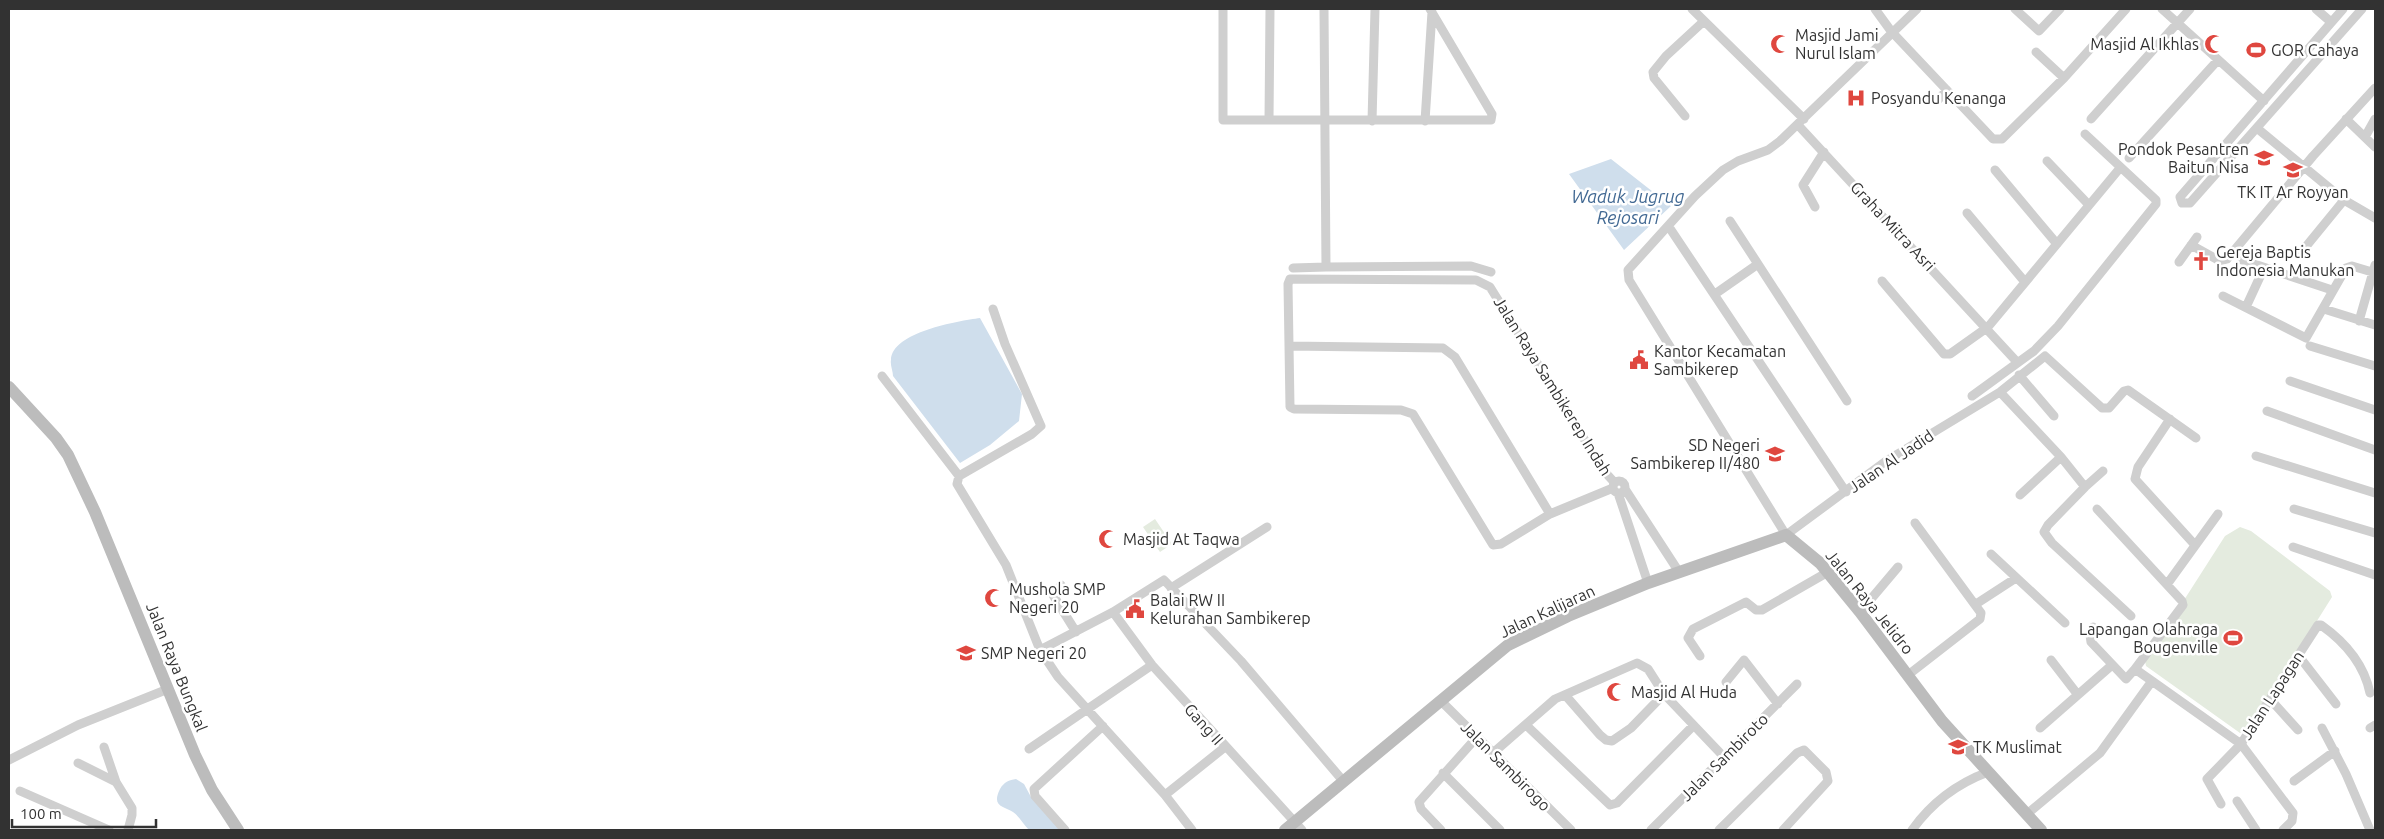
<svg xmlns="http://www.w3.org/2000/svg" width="2384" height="839" font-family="Ubuntu,sans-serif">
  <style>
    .green { fill: #e4ebdf }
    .water { fill: #cfdeec }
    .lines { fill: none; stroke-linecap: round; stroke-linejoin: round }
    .street { stroke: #cfcfcf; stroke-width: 9 }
    .secondary { stroke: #bcbcbc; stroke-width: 12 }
    .labels { text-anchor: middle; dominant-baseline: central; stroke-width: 5; stroke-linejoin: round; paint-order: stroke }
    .poi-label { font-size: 16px; fill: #323232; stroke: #fff; text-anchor: start }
    .street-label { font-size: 16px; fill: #323232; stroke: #fff }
    .water-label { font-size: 18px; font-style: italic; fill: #426993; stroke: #fff }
  </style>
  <rect width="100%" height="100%" fill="#fff"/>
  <path class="green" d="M1155 519 1172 544 1160 552 1143 527Z
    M2240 527 2251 531 2330 591 2332 597 2253 723 2240 733 2146 666 2145 661 2225 536Z"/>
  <path class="water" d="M1611 159 1671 206 1624 250 1569 174Z
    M980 318 1022 394 1019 421 990 445 960 463 893 376C893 371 890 365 891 360 892 332 958 321 980 318Z
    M1016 779 1024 784 1031 797 1061 830H1029C1024 825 1019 816 1013 812 1004 806 991 807 1000 789 1004 782 1009 780 1016 779Z"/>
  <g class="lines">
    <path class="street" d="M1223 9V120H1491L1492 114 1430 9
      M1324 9 1326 267 1471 266 1491 272
      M1692 9 1804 119
      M1875 9 1891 31 1993 139H2002L2064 78 2126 9
      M1917 9 1780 141 1768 150 1738 161 1723 170 1695 196 1628 270 1629 280 1786 535 1886 461 2000 392 2045 356 2102 408H2109L2124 391 2128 390 2196 438
      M2015 9 2039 31 2060 9
      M2162 9 2264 101
      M2316 9 2331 22
      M2343 9 2180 197 2182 203H2190L2362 9
      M2036 52 2064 78
      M1937 101 1947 90
      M1685 116 1654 78 1653 72 1666 56 1704 21
      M2091 119 2190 9
      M2346 119 2375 147
      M1269 120 1270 9
      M1372 121 1375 9
      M1425 121 1432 12
      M1798 125 2017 362
      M2258 129 2344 200 2375 218
      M2365 137 2375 119
      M2129 158 2218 60
      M2047 161 2089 205
      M1995 170 2057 244
      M1815 207 1803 185 1824 152
      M1967 213 2025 282
      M1730 221 1847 401
      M1669 227 1846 492
      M2191 245 2220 261 2227 259 2313 156 2375 88
      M2299 255 2344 200
      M2242 260 2332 290
      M2179 262 2197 237
      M1293 268 1326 267
      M1882 281 1944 354H1950L1988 327 2120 168
      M1715 294 1758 264
      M2223 296 2306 338 2346 268 2352 266 2372 272
      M2246 307 2264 268
      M993 309 1005 344 1041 426 1032 434 959 476 957 484 1006 565 1040 650 1058 677 1165 795 1192 830
      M2327 310 2375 325
      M2359 321 2375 265
      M1289 346 1443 348 1455 357 1550 514
      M2310 346 2375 366
      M2019 375 2054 416
      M882 376 959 476
      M2290 381 2375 410
      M2000 392 2061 457 2085 487 2103 471
      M1972 396 2034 351 2058 326 2156 204V200L2085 134
      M2267 411 2375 450
      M2170 419 2138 467 2135 479 2195 545
      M2256 456 2375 493
      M1613 487a6 6 0 1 1 12 0a6 6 0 1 1-12 0Z
      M2085 487 2048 525 2044 532 2052 543 2131 616
      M1613 488 1550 514 1501 544 1493 545 1413 414 1401 410 1294 409 1290 407 1288 284 1290 279 1476 280 1490 287 1604 471 1614 482
      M1625 489 1679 572
      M1618 493 1648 583
      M2020 495 2061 457
      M2097 509 2182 601 2183 605 2135 669
      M2294 509 2375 533
      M2293 547 2375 575
      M1991 554 2065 623
      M2168 583 2218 514
      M1061 585 1053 595 1076 632
      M1171 588 1267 527
      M1976 604 2016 578
      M1113 612 1152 665 1302 830
      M1860 612 1898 567
      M2093 627 2090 635 2091 642 2126 679 2135 669 2152 681
      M1040 650 1113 612 1164 580 1241 661 1344 782
      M2298 655 2336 704
      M1700 656 1688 638 1693 629 1746 602 1756 610H1762L1828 572
      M2051 660 2078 695
      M1908 675 1980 619 1981 613 1915 523
      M1726 682 1744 660 1778 704
      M1566 696 1600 735 1606 740 1612 741 1631 728 1664 694
      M2270 699 2298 730
      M1441 701 1571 830
      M1526 725 1610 805 1617 803 1693 726
      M2040 728 2112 665
      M2322 728 2346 774 2370 830
      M2370 728 2375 725
      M104 747 116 782
      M1029 749 1152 665
      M1493 753 1555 699 1637 663 1648 669 1664 694 1724 757
      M9 760 78 725 168 689
      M78 763 116 782 132 808V815L128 830
      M1443 773 1500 830
      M2294 781 2335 751
      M20 791 109 830
      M1165 795 1225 747
      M2237 801 2256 830
      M2221 804 2207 779 2241 744 2293 813 2292 821 2283 830
      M2027 814 2100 753 2152 681 2241 744 2318 625H2321C2345 642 2364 664 2370 693
      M1065 830 1035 796 1034 789 1103 726
      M1441 830 1421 809 1419 802 1477 737
      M1651 830 1797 684
      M1719 830 1797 753 1804 750 1826 772 1828 781 1783 830
      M1912 830C1932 802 1956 784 1988 772"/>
    <path class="secondary" d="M9 387 56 438 68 455 95 512 195 755 212 790 238 830
      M1285 830 1508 645 1568 616 1648 583 1786 535 1820 563 1860 612 1942 721 2041 830"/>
  </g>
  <defs>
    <g id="mosque-bare" transform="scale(1.5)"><path d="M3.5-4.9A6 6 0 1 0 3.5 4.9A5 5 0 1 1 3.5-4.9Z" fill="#df473f" stroke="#fff" stroke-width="2.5" paint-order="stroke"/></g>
    <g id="stadium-bare" transform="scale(1.5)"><path d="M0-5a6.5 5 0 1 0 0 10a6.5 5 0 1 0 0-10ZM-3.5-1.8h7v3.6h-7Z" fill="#df473f" stroke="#fff" stroke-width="2.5" paint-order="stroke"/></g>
    <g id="hospital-bare" transform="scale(1.5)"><path d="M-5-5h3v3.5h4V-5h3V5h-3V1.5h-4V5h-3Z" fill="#df473f" stroke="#fff" stroke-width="2.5" paint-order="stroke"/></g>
    <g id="school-bare" transform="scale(1.5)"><path d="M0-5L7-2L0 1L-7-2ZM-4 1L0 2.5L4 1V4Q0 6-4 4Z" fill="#df473f" stroke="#fff" stroke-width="2.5" paint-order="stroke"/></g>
    <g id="church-bare" transform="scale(1.5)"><path d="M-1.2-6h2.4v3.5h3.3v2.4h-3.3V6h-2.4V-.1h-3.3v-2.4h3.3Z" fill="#df473f" stroke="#fff" stroke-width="2.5" paint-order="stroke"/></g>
    <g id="civic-bare" transform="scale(1.5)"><path d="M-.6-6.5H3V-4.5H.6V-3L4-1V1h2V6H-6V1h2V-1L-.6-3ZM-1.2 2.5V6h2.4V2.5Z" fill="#df473f" stroke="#fff" stroke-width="2.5" paint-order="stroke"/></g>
  </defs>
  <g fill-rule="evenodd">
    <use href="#mosque-bare" x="1780" y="44"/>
    <use href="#mosque-bare" x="2214" y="44"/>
    <use href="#stadium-bare" x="2256" y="50"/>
    <use href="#hospital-bare" x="1856" y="98"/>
    <use href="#school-bare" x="2264" y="158"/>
    <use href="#school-bare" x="2293" y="170"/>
    <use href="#church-bare" x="2201" y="261"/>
    <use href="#civic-bare" x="1639" y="360"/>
    <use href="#school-bare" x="1775" y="454"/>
    <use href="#mosque-bare" x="1108" y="539"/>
    <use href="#mosque-bare" x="994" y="598"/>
    <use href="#civic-bare" x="1135" y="609"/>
    <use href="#stadium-bare" x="2233" y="638"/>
    <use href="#school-bare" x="966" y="653"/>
    <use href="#mosque-bare" x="1616" y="692"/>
    <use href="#school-bare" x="1958" y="747"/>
  </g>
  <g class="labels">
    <g class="poi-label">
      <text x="1795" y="35">Masjid Jami<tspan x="1795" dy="18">Nurul Islam</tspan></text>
      <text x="2199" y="44" text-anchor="end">Masjid Al Ikhlas</text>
      <text x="2271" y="50">GOR Cahaya</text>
      <text x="1871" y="98">Posyandu Kenanga</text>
      <text x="2249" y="149" text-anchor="end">Pondok Pesantren<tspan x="2249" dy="18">Baitun Nisa</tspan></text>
      <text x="2293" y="192" text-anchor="middle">TK IT Ar Royyan</text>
      <text x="2216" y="252">Gereja Baptis<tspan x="2216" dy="18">Indonesia Manukan</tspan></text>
      <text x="1654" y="351">Kantor Kecamatan<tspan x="1654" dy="18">Sambikerep</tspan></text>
      <text x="1760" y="445" text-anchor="end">SD Negeri<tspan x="1760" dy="18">Sambikerep II/480</tspan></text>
      <text x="1123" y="539">Masjid At Taqwa</text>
      <text x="1009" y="589">Mushola SMP<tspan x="1009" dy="18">Negeri 20</tspan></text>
      <text x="1150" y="600">Balai RW II<tspan x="1150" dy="18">Kelurahan Sambikerep</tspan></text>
      <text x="2218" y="629" text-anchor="end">Lapangan Olahraga<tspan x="2218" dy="18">Bougenville</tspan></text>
      <text x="981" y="653">SMP Negeri 20</text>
      <text x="1631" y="692">Masjid Al Huda</text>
      <text x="1973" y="747">TK Muslimat</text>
    </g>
    <g class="street-label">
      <text transform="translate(1893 226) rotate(47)">Graha Mitra Asri</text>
      <text transform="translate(1553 386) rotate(58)">Jalan Raya Sambikerep Indah</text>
      <text transform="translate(1891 461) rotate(-34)">Jalan Al Jadid</text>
      <text transform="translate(1870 602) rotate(51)">Jalan Raya Jelidro</text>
      <text transform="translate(1547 611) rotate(-25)">Jalan Kalijaran</text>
      <text transform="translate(177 667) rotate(68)">Jalan Raya Bungkal</text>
      <text transform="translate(2272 695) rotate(-57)">Jalan Lapagan</text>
      <text transform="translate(1204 724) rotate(48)">Gang II</text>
      <text transform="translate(1724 757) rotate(-45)">Jalan Sambiroto</text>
      <text transform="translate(1506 766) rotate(45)">Jalan Sambirogo</text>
    </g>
    <g class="water-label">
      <text x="1628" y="196">Waduk Jugrug<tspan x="1628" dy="21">Rejosari</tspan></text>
    </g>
  </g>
  <rect width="2384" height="839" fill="none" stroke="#323232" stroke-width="20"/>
  <path d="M12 819v8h144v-8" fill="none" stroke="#323232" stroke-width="2.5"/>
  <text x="20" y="819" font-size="15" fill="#323232" stroke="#ffffff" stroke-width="4" paint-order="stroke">100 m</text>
</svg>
